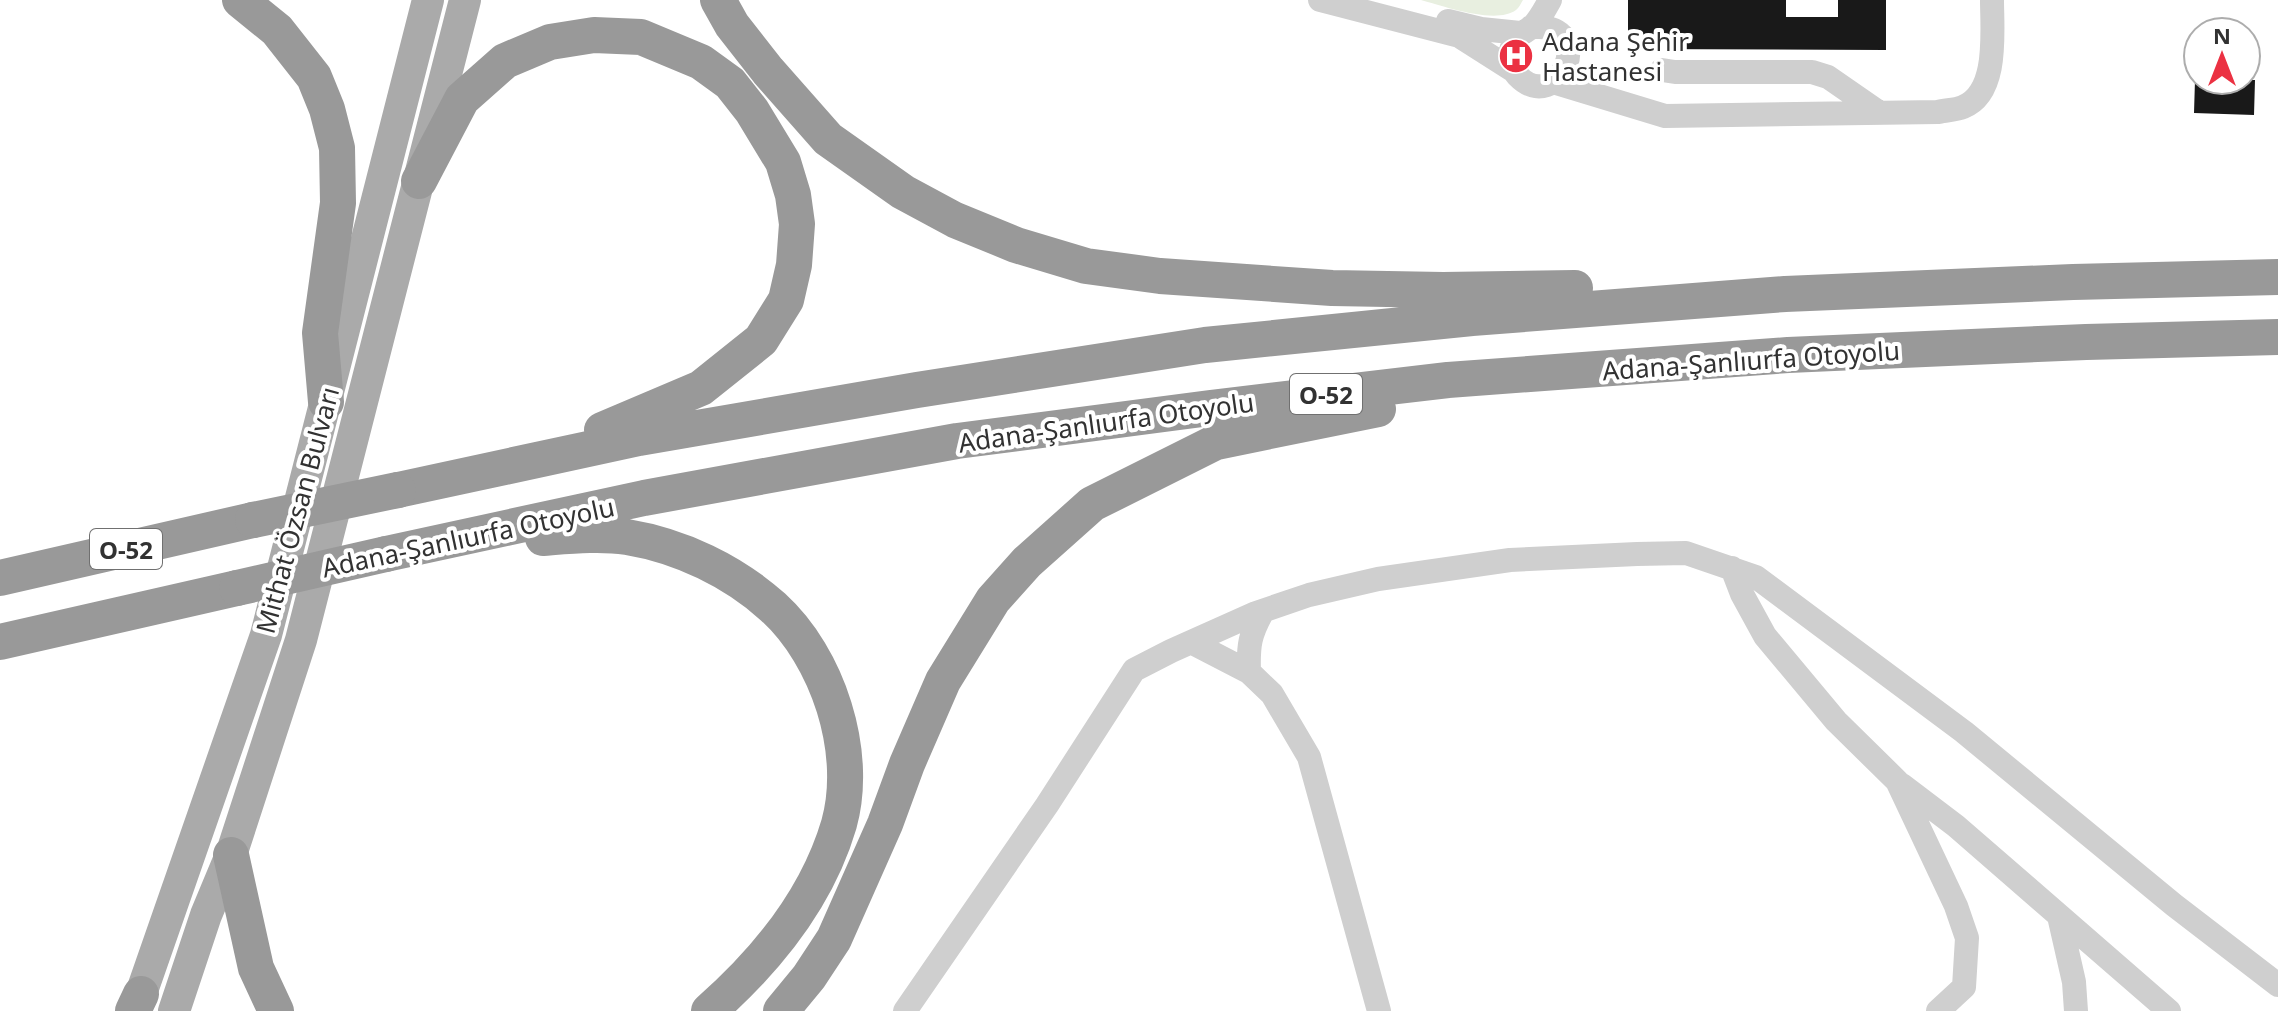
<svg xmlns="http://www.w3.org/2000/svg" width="2278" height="1011" font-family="'Noto Sans',sans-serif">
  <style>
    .green { fill: #e8efe0 }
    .building { fill: #191919 }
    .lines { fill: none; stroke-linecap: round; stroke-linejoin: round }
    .minor { stroke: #cfcfcf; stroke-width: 24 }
    .major { stroke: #aaa; stroke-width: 32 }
    .highway { stroke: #999; stroke-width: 36 }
    .highway-bridge { stroke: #999; stroke-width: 36 }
    .labels { text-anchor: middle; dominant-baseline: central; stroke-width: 8; stroke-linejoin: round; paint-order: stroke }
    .shield { fill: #fff; stroke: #707070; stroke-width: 2 }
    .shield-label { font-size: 24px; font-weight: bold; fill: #323232 }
    .poi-label { font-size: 26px; fill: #323232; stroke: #fff; text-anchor: start }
    .street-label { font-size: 26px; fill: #323232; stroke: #fff }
  </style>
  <rect width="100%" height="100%" fill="#fff"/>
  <path class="green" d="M1421 0H1523C1521 3 1519 8 1516 10 1496 25 1443 6 1421 0Z"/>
  <path class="building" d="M1628 0H1786V17H1838V0H1886V50L1628 49Z
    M2195 80H2255L2254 115 2194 113Z"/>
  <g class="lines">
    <path class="minor" d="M1320 0 1459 36 1514 71
      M1448 21 1481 29 1520 33
      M1531 27C1602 23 1557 117 1518 76 1511 68 1508 57 1512 47 1516 35 1524 33 1533 26 1540 19 1545 9 1550 0
      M1662 70 1675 72H1812L1828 77 1880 113
      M1553 82 1665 116 1938 112C1946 110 1956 110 1963 107 1999 93 1992 31 1992 0
      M1732 568 1742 594 1765 636 1836 721 1897 781 1956 906 1967 938 1964 987 1938 1011
      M1191 642 1249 672 1272 694 1309 757 1379 1011
      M1249 672C1248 645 1250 634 1263 611
      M1902 785 1956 826 2169 1011
      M2059 916 2074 982 2076 1011
      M905 1011 1047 805 1134 670 1171 651 1256 613 1309 595 1378 579 1510 560 1637 554 1686 553 1756 577 1964 732 2174 905 2278 985"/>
    <path class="major" d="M135 1011 266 635 428 0
      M174 1011 206 915 231 855 301 640 465 0"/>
    <path class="highway" d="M240 0 277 30 314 77 327 109 337 148 338 203 320 333 326 402
      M718 0 732 25 768 71 828 139 903 192 955 220 1016 245 1086 266 1160 276 1332 288 1443 290 1575 288
      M419 181 462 99 505 61 550 42 594 35 641 37 701 62 730 83 752 111 783 162 793 195 797 224 794 265 786 300 761 340 701 388 602 430
      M398 490 639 438 917 390 1205 345 1472 318 1785 294 2073 282 2278 277
      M543 538C570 536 600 533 627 537 681 546 733 571 773 607 828 657 859 752 839 824 817 899 767 960 709 1011
      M386 554 644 498 957 441 1210 408 1448 380 1788 355 2086 342 2278 337
      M0 578 253 520
      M0 642 237 588
      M231 855 256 968 276 1011
      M133 1011 141 994
      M781 1011 809 977 834 939 885 824 907 764 943 681 993 600 1027 562 1092 504 1216 442 1378 409"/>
    <path class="highway-bridge" d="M253 520 398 490
      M237 588 386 554"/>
  </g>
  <defs>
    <g id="hospital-disc" transform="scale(1.8)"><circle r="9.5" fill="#eb3142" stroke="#fff"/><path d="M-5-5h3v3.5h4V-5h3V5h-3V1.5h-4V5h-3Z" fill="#fff"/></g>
  </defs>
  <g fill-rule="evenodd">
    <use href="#hospital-disc" x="1516" y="56"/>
  </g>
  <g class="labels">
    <g class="shield">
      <rect x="1290" y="374" width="72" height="40" rx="6"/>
      <rect x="90" y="529" width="72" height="40" rx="6"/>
    </g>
    <g class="shield-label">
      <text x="1326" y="394">O-52</text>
      <text x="126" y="549">O-52</text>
    </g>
    <g class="poi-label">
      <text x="1542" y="41">Adana Şehir<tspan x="1542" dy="30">Hastanesi</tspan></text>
    </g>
    <g class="street-label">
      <text transform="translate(1751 360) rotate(-4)">Adana-Şanlıurfa Otoyolu</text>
      <text transform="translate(1106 422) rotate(-8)">Adana-Şanlıurfa Otoyolu</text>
      <text transform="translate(297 510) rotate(-75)">Mithat Özsan Bulvarı</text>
      <text transform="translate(468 537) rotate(-12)">Adana-Şanlıurfa Otoyolu</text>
    </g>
  </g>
  <g transform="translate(2222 56)"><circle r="38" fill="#ffffff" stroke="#adadad" stroke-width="2"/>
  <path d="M0-6L14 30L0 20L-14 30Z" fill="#eb3142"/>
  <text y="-12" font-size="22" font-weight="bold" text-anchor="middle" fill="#323232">N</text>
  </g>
</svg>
